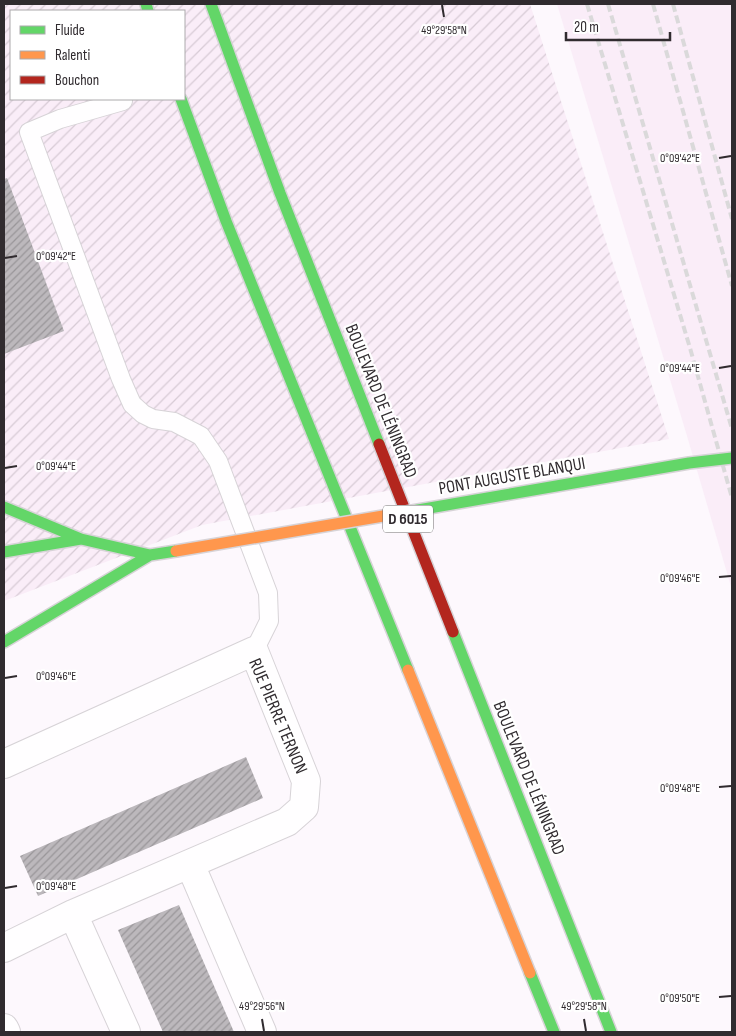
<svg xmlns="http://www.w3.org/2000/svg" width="736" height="1036" font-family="'Sofia Sans Condensed',sans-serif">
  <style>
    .built { fill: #faedf8 }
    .industrial { fill: url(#industrial-furrows); fill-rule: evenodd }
    .building { fill: url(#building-hatch) }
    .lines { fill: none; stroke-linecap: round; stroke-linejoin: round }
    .lane-casing { stroke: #d7d3d7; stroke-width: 20 }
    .street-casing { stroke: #d7d3d7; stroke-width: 30 }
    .fast-casing { stroke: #d7d3d7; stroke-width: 14 }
    .slow-casing { stroke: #d7d3d7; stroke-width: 14 }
    .jam-casing { stroke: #d7d3d7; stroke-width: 14 }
    .lane { stroke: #fffeff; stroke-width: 18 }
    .street { stroke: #fffeff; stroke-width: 28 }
    .fast { stroke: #63d668; stroke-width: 11 }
    .slow { stroke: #ff974d; stroke-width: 11 }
    .jam { stroke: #b3261e; stroke-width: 11 }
    .rail { stroke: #dad9da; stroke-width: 4; stroke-dasharray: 8 4; stroke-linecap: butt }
    .fast-bridge-casing { stroke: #d7d3d7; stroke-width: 14; stroke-linecap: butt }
    .slow-bridge-casing { stroke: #d7d3d7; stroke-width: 14; stroke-linecap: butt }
    .fast-bridge { stroke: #63d668; stroke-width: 11 }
    .slow-bridge { stroke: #ff974d; stroke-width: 11 }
    .ticks { fill: none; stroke: #302b2f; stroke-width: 2 }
    .labels { text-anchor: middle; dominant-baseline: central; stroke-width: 4.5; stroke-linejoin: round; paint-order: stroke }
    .shield { fill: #fff; stroke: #6e6b6d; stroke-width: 1 }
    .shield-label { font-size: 16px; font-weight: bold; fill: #302b2f }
    .street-label { font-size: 18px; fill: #302b2f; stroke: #fff }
    .ticks-label { font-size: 12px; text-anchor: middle; fill: #302b2f; stroke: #fff; stroke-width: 4.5; stroke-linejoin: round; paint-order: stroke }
  </style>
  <defs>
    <pattern id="industrial-furrows" width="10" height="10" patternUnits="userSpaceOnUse" patternTransform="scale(1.25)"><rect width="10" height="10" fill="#faedf8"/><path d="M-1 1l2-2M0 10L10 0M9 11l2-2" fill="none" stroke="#d7cbd5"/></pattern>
    <pattern id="building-hatch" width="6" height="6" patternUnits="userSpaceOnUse" patternTransform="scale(1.25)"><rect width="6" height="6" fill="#bcb8bc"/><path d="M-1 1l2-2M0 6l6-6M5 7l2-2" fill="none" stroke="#999699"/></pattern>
  </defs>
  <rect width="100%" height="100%" fill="#fdf8fd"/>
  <path class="built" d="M557 4H732V590L687 436Z"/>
  <path class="industrial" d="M4 4H530L669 439 202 525 4 601ZM11 11H184V99H11Z"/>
  <path class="building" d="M7 178 64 331 4 354V179Z
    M246 757 263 798 38 896 20 856Z
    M179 905 191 933 234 1032H163L118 930Z"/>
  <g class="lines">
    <g class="lane-casing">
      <path id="lane" d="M123 101 60 119 29 132 121 379 132 404 143 414 153 419 174 422 201 436 218 461 268 593 269 621 254 651"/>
    </g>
    <g class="street-casing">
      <path id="street" d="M4 764 254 651 306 781 304 807 287 822 73 914 4 948
        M190 864 262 1032
        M73 914 126 1032
        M4 1028 6 1032"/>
    </g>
    <g class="fast-casing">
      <path id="fast" d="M146 4 148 11
        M211 4 280 193 379 444
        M181 99 226 221 408 670
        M4 507 81 539
        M4 552 81 539 150 555
        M453 632 611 1032
        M4 642 150 555 176 551
        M530 973 554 1032"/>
    </g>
    <g class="slow-casing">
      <path id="slow" d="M408 670 530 973"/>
    </g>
    <g class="jam-casing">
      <path id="jam" d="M379 444 453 632"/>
    </g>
    <use href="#lane" class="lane"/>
    <use href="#street" class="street"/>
    <use href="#fast" class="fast"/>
    <use href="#slow" class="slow"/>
    <use href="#jam" class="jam"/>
    <path class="rail" d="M587 4 690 348 732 498
      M608 4 732 429
      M653 4 732 286
      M673 4 732 219"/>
    <g class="fast-bridge-casing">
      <path id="fast-bridge" d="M389 515 689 463 732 458"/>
    </g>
    <g class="slow-bridge-casing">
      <path id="slow-bridge" d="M176 551 389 515"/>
    </g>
    <use href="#fast-bridge" class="fast-bridge"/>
    <use href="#slow-bridge" class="slow-bridge"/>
  </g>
  <path class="ticks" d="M442 5 444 17M719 158 731 156M5 258 17 256M719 368 731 366M5 468 17 466M719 577 731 576M5 678 17 676M719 787 731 786M5 888 17 886M719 997 731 996M262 1019 264 1031M584 1019 586 1031"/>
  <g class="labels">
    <rect class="shield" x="383" y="505.5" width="50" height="27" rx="4"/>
    <g class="shield-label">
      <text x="408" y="519">D 6015</text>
    </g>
    <g class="street-label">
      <text transform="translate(381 401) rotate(68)">BOULEVARD DE LÉNINGRAD</text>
      <text transform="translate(512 476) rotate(-10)">PONT AUGUSTE BLANQUI</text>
      <text transform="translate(278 716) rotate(67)">RUE PIERRE TERNON</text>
      <text transform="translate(529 778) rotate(68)">BOULEVARD DE LÉNINGRAD</text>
    </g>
  </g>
  <g class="ticks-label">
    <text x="444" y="34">49°29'58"N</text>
    <text x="680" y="162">0°09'42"E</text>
    <text x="56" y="260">0°09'42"E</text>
    <text x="680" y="372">0°09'44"E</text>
    <text x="56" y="470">0°09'44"E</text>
    <text x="680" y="582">0°09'46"E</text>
    <text x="56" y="680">0°09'46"E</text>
    <text x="680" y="792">0°09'48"E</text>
    <text x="56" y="890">0°09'48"E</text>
    <text x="680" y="1002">0°09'50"E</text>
    <text x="262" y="1010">49°29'56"N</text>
    <text x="584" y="1010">49°29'58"N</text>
  </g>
  <rect width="736" height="1036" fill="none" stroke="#302b2f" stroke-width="10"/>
  <rect x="10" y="10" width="175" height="90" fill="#ffffff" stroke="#acaaac"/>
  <rect x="20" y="26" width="25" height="8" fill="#63d668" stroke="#acaaac"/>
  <text x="55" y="35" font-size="15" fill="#302b2f">Fluide</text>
  <rect x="20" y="51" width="25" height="8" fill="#ff974d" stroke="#acaaac"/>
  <text x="55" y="60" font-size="15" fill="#302b2f">Ralenti</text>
  <rect x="20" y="76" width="25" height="8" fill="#b3261e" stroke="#acaaac"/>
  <text x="55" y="85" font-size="15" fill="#302b2f">Bouchon</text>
  <path d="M566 32v8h104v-8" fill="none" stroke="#302b2f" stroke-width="2.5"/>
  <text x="574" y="32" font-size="15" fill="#302b2f" stroke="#ffffff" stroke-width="4" paint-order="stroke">20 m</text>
</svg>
